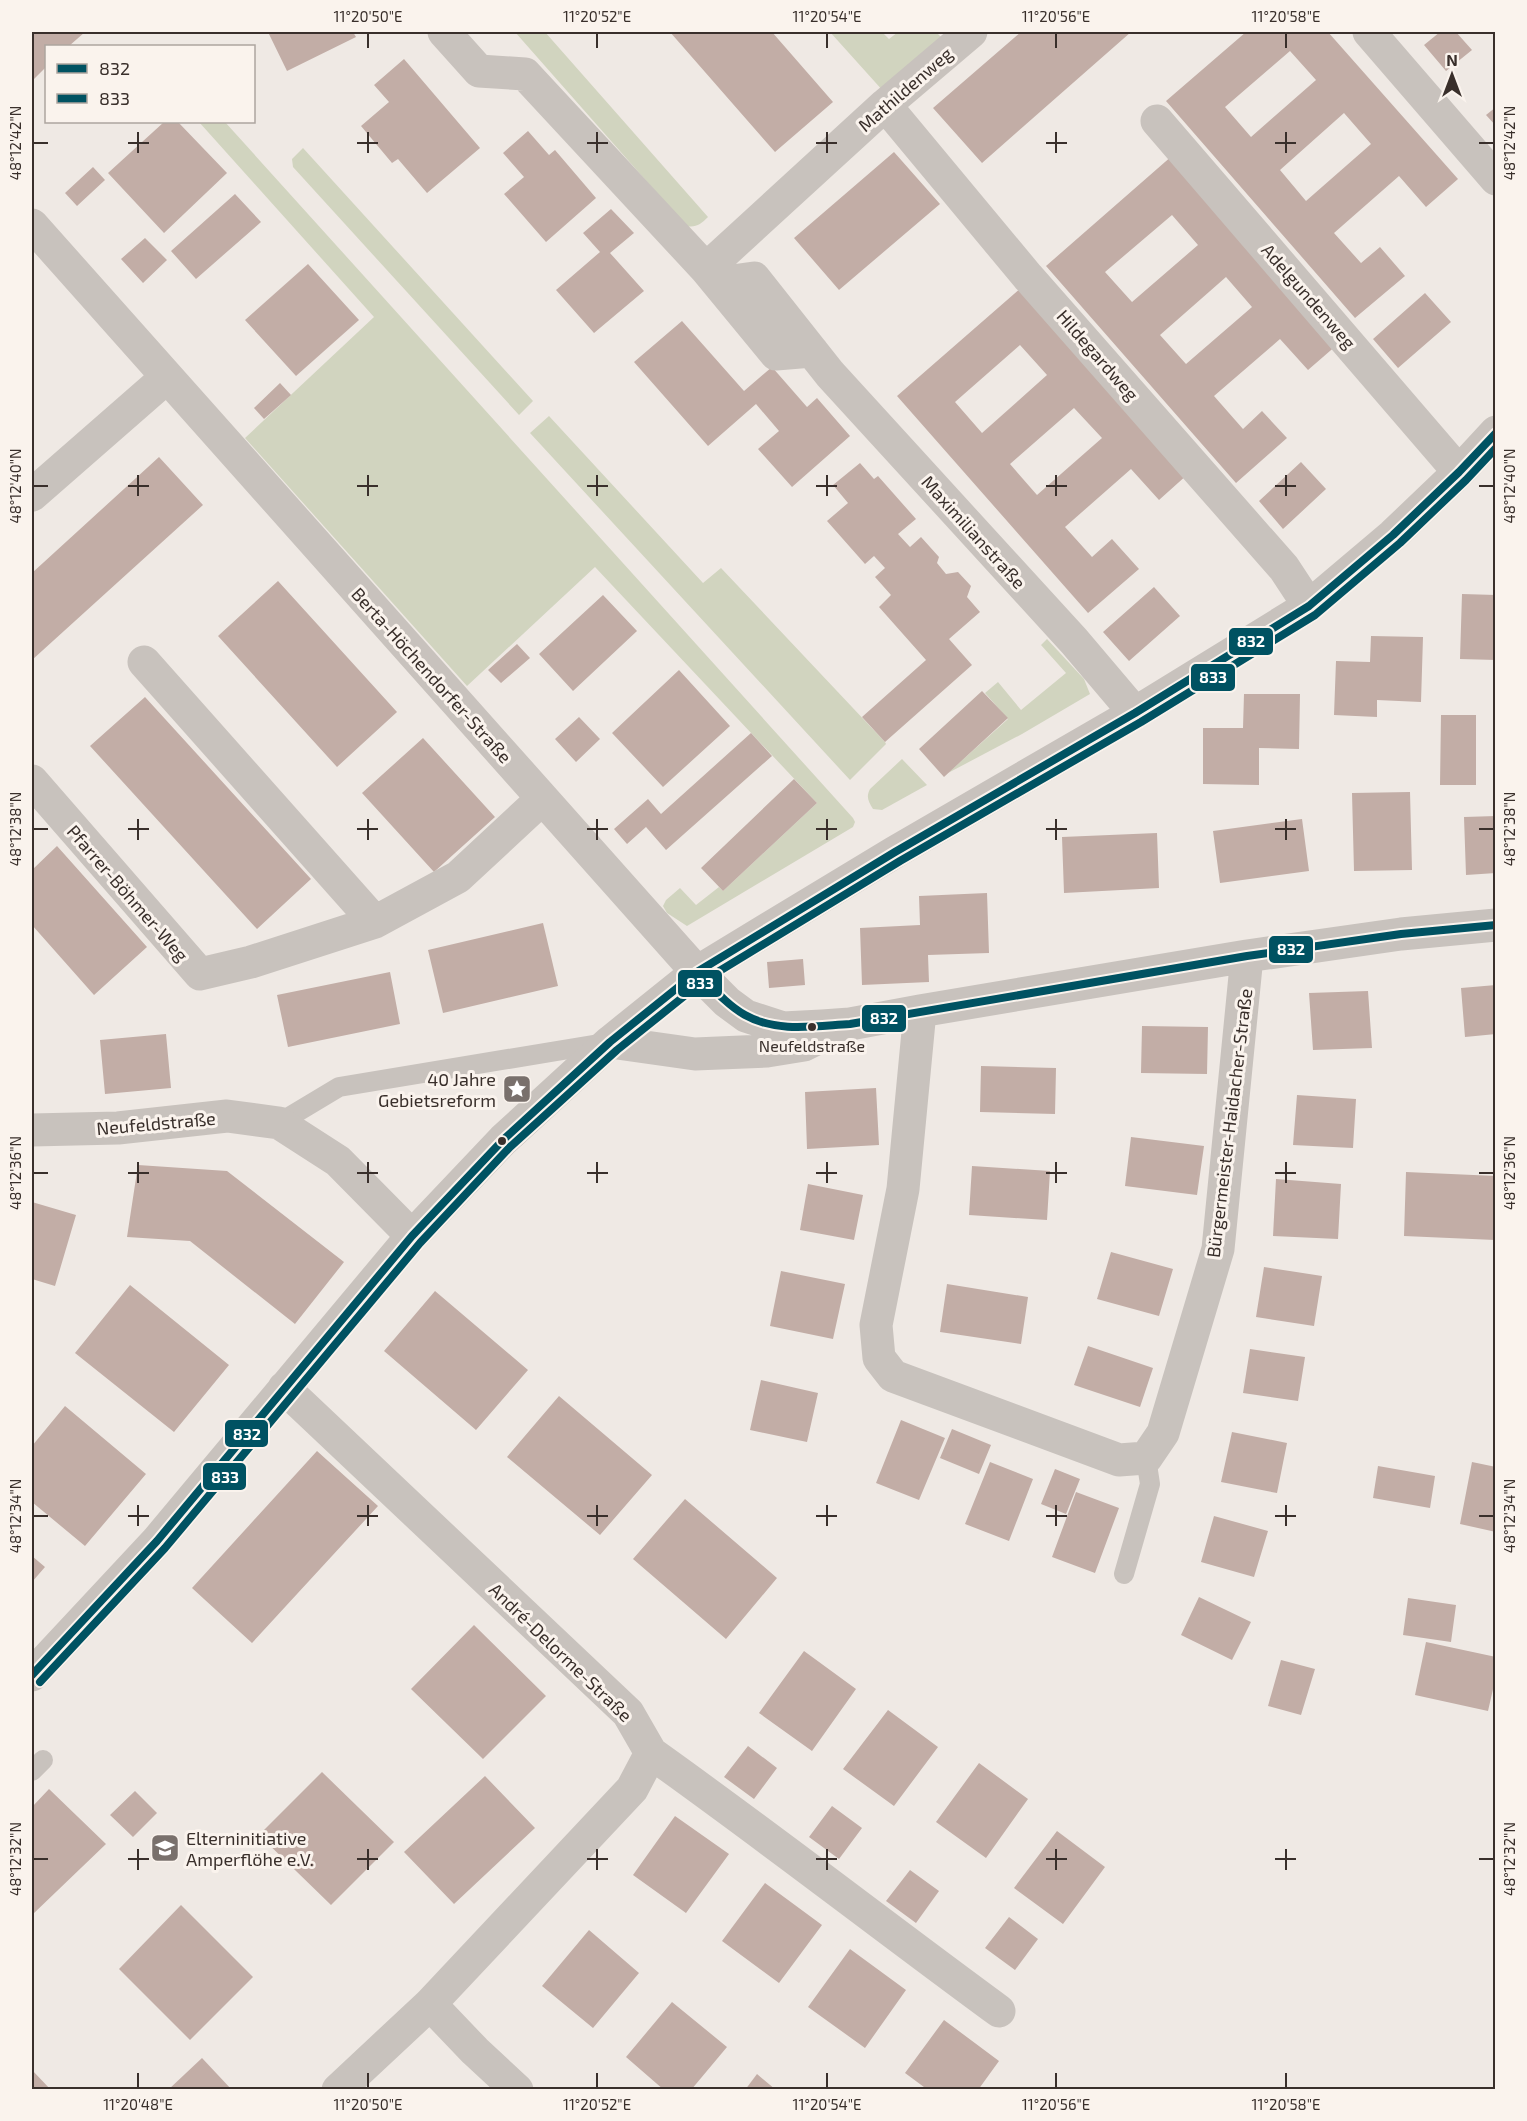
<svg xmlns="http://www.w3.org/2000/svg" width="1527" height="2121" font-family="'Exo 2',sans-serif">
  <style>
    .green { fill: #d1d4bf }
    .building { fill: #c2ada6; fill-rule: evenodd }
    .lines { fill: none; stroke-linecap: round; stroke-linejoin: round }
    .service { stroke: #c8c2bd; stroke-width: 20 }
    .minor { stroke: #c8c2bd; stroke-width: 33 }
    .bus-1-casing { stroke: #faf3ed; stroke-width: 12 }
    .bus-2-casing { stroke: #faf3ed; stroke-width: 12 }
    .bus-1 { stroke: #005262; stroke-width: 8 }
    .bus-2 { stroke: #005262; stroke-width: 8 }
    .ticks { fill: none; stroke: #392f2b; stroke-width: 2 }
    .bus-dot { fill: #392f2b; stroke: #faf3ed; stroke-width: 2 }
    .labels { text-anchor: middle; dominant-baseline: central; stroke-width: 6; stroke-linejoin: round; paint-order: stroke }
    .bus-label { font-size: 16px; fill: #392f2b; stroke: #faf3ed }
    .street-label { font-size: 18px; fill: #392f2b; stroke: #faf3ed }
    .poi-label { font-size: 18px; fill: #392f2b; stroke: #faf3ed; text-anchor: end }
    .line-badge { stroke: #faf3ed; stroke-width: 2 }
    .badge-label { font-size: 16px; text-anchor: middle; font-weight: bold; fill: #fff }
    .neatline { fill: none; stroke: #392f2b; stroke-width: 2 }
    .ticks-label { font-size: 15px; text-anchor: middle; fill: #392f2b }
  </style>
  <rect width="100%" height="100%" fill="#efe9e4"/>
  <path class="green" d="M515 32H545L708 217C701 224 696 228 686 226Z
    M830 32H882L889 39 898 32H936L944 40 884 92Z
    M199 122H225L853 818 855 822 853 827 687 926 667 913 663 906 666 900 680 888 696 905 719 887 723 891 817 803 595 567 467 686 245 438 374 317Z
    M303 148 533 401 519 415 293 167 292 159Z
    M549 416 703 583 721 568 885 742 886 744 850 780 530 433Z
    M1047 639 1084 679 1090 694 1022 734 948 773 1008 719 985 693 998 682 1021 710 1066 673 1041 645Z
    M902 759 927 785 882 810 873 809C868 801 866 797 870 789Z"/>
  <path class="building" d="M32 32H85L69 46H46V67L32 81Z
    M268 32H353L356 37 287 71Z
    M670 32H772L833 102 775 152Z
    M1021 32H1131L982 163 933 108Z
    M1246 32H1328L1458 179 1426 207 1399 176 1334 233 1361 263 1380 247 1405 276 1355 318 1166 101ZM1290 51 1316 80 1251 137 1225 107ZM1344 113 1371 144 1306 201 1280 170Z
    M1440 32H1456L1472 50 1446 71 1424 45Z
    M404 59 480 148 427 193 398 159 392 163 361 126 389 102 374 85Z
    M1496 107V126L1486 115Z
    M164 122H178L227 173 164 233 108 173Z
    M528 131 549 155 555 150 596 198 546 242 504 194 524 177 503 153Z
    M894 152 940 204 839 290 794 238Z
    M1173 155 1338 344 1308 370 1280 339 1214 396 1243 429 1262 411 1287 438 1236 483 1046 266ZM1172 215 1198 245 1132 302 1105 272ZM1226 277 1252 307 1186 364 1160 335Z
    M93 167 105 180 77 206 65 193Z
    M235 194 261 222 196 279 171 251Z
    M611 209 634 233 610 253 644 291 594 333 556 290 600 252 583 233Z
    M145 238 167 260 143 283 121 259Z
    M308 264 359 320 296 376 245 320Z
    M1022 287 1188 474 1159 500 1131 469 1065 527 1092 557 1112 539 1139 569 1088 613 897 396ZM1020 345 1047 375 982 433 955 402ZM1074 408 1102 438 1037 495 1010 464Z
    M1425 293 1451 322 1398 368 1373 339Z
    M682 321 744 391 772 367 807 407 817 398 850 436 792 487 758 449 779 431 756 404 708 446 634 362Z
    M280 383 291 395 264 419 254 408Z
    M159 457 203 505 32 660V573Z
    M1301 462 1326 489 1283 529 1259 501Z
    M860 463 874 479 878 476 916 519 898 534 910 547 921 537 939 557 937 563 946 574 958 572 971 586 967 597 980 612 949 639 972 665 885 742 862 717 926 660 879 607 891 595 875 577 885 568 874 556 865 564 827 521 848 503 833 485Z
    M278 581 397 712 337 767 218 636Z
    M1154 587 1180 616 1129 661 1103 632Z
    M1462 594 1496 595V660L1460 659Z
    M603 595 637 631 573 691 539 654Z
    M1371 636 1423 637 1421 702 1377 700V717L1334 715 1336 661 1370 662Z
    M517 644 530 658 501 683 488 670Z
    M679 670 730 726 663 787 612 733Z
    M982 691 1008 718 944 777 919 749Z
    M1244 694H1300L1299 749 1259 748V785L1203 784V728H1243Z
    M145 697 311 879 257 929 90 746Z
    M1441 715H1476V785H1440Z
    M579 717 600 739 576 762 555 739Z
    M751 733 772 756 666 850 646 827 627 844 614 829 648 799 661 814Z
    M423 738 495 817 434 872 362 793Z
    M794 779 817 803 723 891 701 868Z
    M1410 792 1412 870 1354 871 1352 793Z
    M1496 816V873L1466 875 1464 817Z
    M1302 819 1309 871 1220 883 1213 831Z
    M1157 833 1159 888 1064 893 1062 837Z
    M57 846 147 947 94 995 32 925V870Z
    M987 893 989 953 928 955 929 982 862 985 860 928 920 925 919 896Z
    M543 923 558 986 443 1013 428 950Z
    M803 959 805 985 769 988 767 962Z
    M390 972 400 1024 288 1047 277 995Z
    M1496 985V1034L1465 1037 1461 988Z
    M1368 991 1372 1048 1313 1050 1309 993Z
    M1142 1026 1208 1027 1207 1074 1141 1073Z
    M166 1034 171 1088 105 1094 100 1040Z
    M981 1066 1056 1068 1055 1114 980 1112Z
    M876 1088 879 1145 807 1149 805 1092Z
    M1297 1095 1356 1099 1353 1148 1293 1145Z
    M1131 1137 1204 1146 1197 1195 1125 1186Z
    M138 1165 227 1171 344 1262 295 1324 190 1241 127 1237Z
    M972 1166 1050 1171 1047 1220 969 1215Z
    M1406 1172 1496 1176 1495 1240 1404 1236Z
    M1276 1179 1341 1184 1338 1239 1273 1236Z
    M808 1184 863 1195 854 1240 800 1230Z
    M32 1202 76 1215 55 1286 32 1279Z
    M1111 1252 1173 1269 1159 1316 1097 1299Z
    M1264 1267 1322 1276 1314 1326 1256 1317Z
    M781 1271 845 1284 833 1339 770 1326Z
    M947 1284 1028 1297 1021 1344 940 1332Z
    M130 1285 229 1365 174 1432 75 1353Z
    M435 1291 528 1370 476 1430 384 1351Z
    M1088 1346 1153 1368 1140 1407 1074 1385Z
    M1250 1349 1305 1357 1298 1401 1243 1393Z
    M761 1380 818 1393 807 1442 750 1430Z
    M559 1396 652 1475 600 1535 507 1457Z
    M65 1406 146 1474 85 1546 32 1502V1446Z
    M901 1420 945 1438 919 1500 876 1483Z
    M952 1429 991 1445 979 1474 940 1458Z
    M1232 1432 1287 1443 1277 1493 1221 1482Z
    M317 1451 378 1506 252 1643 192 1588Z
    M990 1462 1033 1479 1009 1541 965 1524Z
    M1472 1462 1496 1467V1532L1460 1524Z
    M1378 1466 1435 1476 1430 1508 1373 1498Z
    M1055 1469 1080 1479 1066 1514 1041 1504Z
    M1076 1492 1119 1508 1095 1573 1052 1557Z
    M685 1499 777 1578 726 1639 633 1559Z
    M1214 1516 1268 1531 1254 1577 1201 1562Z
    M32 1556 45 1567 32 1582Z
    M1199 1597 1251 1622 1232 1660 1181 1635Z
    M1408 1598 1456 1605 1451 1642 1403 1635Z
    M474 1625 546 1696 483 1759 411 1689Z
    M1426 1642 1496 1657V1676L1488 1711 1415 1695Z
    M804 1651 856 1689 812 1751 759 1713Z
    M1281 1660 1315 1669 1301 1715 1268 1706Z
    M888 1710 938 1747 894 1806 843 1769Z
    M748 1746 777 1768 754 1799 724 1777Z
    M979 1763 1028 1799 986 1858 936 1822Z
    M322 1772 394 1842 331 1905 259 1835Z
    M485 1776 535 1828 454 1904 404 1852Z
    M49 1789 106 1844 32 1915V1807Z
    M135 1791 157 1813 133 1837 110 1815Z
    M832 1806 862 1828 839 1859 809 1837Z
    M675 1816 729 1854 686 1913 633 1875Z
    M1057 1831 1105 1867 1063 1924 1014 1888Z
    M910 1870 939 1891 916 1923 886 1901Z
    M765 1883 822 1925 779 1983 722 1941Z
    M181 1905 253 1977 190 2040 119 1969Z
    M1009 1917 1038 1939 1015 1970 985 1948Z
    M589 1930 639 1973 593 2028 542 1986Z
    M850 1949 906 1990 865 2048 808 2007Z
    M672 2002 727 2047 691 2090H664L626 2057Z
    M944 2020 999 2061 978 2090H928L905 2073Z
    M202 2058 232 2090H168Z
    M32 2070 51 2090H32Z
    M757 2074 776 2090H745Z"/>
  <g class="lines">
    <path class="service" d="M279 1123 339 1087 605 1043
      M1124 1574 1150 1484 1146 1458
      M32 1771 43 1760"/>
    <path class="minor" d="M444 32 479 71 525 74 706 269 776 354 812 351
      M1369 32 1496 179
      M885 105 1028 277 1284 568 1309 606
      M1157 121 1459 472
      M32 225 697 972 727 1002 746 1016 783 1028 822 1026 850 1024 920 1011 1247 956 1401 934 1496 925
      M706 269 885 105 971 32
      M718 283 754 278 830 374 1074 641 1135 713
      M32 495 167 377
      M144 662 375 922
      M32 781 200 974 251 962 375 922 458 877 542 799
      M920 1011 903 1189 876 1325 879 1358 893 1376 1119 1460 1146 1458 1163 1433 1218 1249 1247 956
      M610 1042 695 1054 767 1051 804 1045 818 1038
      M32 1130 118 1128 227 1116 279 1123 338 1161 412 1236
      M284 1388 628 1713 651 1753 632 1789 430 2004 338 2090
      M32 1675 157 1541 412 1236 503 1140 610 1042 697 972 895 852 1135 713 1309 606 1393 535 1459 472 1496 432
      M651 1753C769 1837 883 1926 999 2011
      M430 2004 475 2051 517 2090"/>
    <g class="bus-1-casing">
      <path id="bus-1" d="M697 972C712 987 727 1005 745 1015 777 1033 815 1026 850 1024L1247 956 1401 934 1496 925
        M32 1675 157 1541 412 1236 503 1140 610 1042 697 972 895 852 1135 713 1309 606 1393 535 1459 472 1496 433"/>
    </g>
    <g class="bus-2-casing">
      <path id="bus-2" d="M40 1682 165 1548 420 1243 510 1147 617 1050 703 981 900 861 1141 722 1315 615 1400 543 1466 480 1496 448"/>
    </g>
    <use href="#bus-1" class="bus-1"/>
    <use href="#bus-2" class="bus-2"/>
  </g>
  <path class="ticks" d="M368 33V48M597 33V48M827 33V48M1056 33V48M1286 33V48M138 132V153M368 132V153M597 132V153M827 132V153M1056 132V153M1286 132V153M33 143H48M128 143H149M357 143H378M587 143H608M816 143H837M1046 143H1067M1275 143H1296M1479 143H1494M138 475V496M368 475V496M597 475V496M827 475V496M1056 475V496M1286 475V496M33 486H48M128 486H149M357 486H378M587 486H608M816 486H837M1046 486H1067M1275 486H1296M1479 486H1494M138 819V840M368 819V840M597 819V840M827 819V840M1056 819V840M1286 819V840M33 829H48M128 829H149M357 829H378M587 829H608M816 829H837M1046 829H1067M1275 829H1296M1479 829H1494M138 1162V1183M368 1162V1183M597 1162V1183M827 1162V1183M1056 1162V1183M1286 1162V1183M33 1173H48M128 1173H149M357 1173H378M587 1173H608M816 1173H837M1046 1173H1067M1275 1173H1296M1479 1173H1494M138 1505V1526M368 1505V1526M597 1505V1526M827 1505V1526M1056 1505V1526M1286 1505V1526M33 1516H48M128 1516H149M357 1516H378M587 1516H608M816 1516H837M1046 1516H1067M1275 1516H1296M1479 1516H1494M138 1849V1870M368 1849V1870M597 1849V1870M827 1849V1870M1056 1849V1870M1286 1849V1870M33 1859H48M128 1859H149M357 1859H378M587 1859H608M816 1859H837M1046 1859H1067M1275 1859H1296M1479 1859H1494M138 2073V2088M368 2073V2088M597 2073V2088M827 2073V2088M1056 2073V2088M1286 2073V2088"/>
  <defs>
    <g id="sight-square" transform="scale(1.5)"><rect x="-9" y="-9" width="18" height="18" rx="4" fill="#79706c" stroke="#faf3ed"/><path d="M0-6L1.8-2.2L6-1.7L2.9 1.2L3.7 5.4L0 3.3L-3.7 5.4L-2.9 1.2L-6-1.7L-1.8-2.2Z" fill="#fff"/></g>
    <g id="school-square" transform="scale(1.5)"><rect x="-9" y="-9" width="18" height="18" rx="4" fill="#79706c" stroke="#faf3ed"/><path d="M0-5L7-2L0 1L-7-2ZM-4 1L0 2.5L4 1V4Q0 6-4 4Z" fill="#fff"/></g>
  </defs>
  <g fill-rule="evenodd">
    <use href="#sight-square" x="517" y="1089"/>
    <use href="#school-square" x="165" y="1848"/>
  </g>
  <g class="bus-dot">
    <circle cx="812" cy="1027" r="5"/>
    <circle cx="502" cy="1141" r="5"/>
  </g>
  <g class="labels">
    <g class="bus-label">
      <text x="812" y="1045">Neufeldstraße</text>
    </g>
    <g class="street-label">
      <text transform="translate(905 89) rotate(-41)">Mathildenweg</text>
      <text transform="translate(1309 296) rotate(49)">Adelgundenweg</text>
      <text transform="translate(1098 355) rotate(49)">Hildegardweg</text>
      <text transform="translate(974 532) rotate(48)">Maximilianstraße</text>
      <text transform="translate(432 675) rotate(48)">Berta-Höchendorfer-Straße</text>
      <text transform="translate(128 893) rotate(49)">Pfarrer-Böhmer-Weg</text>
      <text transform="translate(156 1123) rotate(-5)">Neufeldstraße</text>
      <text transform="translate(1229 1123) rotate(-83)">Bürgermeister-Haidacher-Straße</text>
      <text transform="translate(561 1652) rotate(44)">André-Delorme-Straße</text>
    </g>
    <g class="poi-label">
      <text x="496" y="1079">40 Jahre<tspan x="496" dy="21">Gebietsreform</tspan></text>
      <text x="186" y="1838" text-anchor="start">Elterninitiative<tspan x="186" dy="21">Amperflöhe e.V.</tspan></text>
    </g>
  </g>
  <g class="line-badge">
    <rect x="1228" y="627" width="46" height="29" rx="6" fill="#005262"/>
    <rect x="1190" y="663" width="46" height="29" rx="6" fill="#005262"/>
    <rect x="1268" y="935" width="46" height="29" rx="6" fill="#005262"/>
    <rect x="677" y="969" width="46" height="29" rx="6" fill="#005262"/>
    <rect x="861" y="1004" width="46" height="29" rx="6" fill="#005262"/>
    <rect x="224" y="1419" width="45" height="29" rx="6" fill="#005262"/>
    <rect x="202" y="1462" width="45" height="29" rx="6" fill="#005262"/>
  </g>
  <g class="badge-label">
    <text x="1251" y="647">832</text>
    <text x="1213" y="683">833</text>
    <text x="1291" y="955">832</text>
    <text x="700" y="989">833</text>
    <text x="884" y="1024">832</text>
    <text x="247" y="1440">832</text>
    <text x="225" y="1483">833</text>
  </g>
  <rect width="1527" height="2121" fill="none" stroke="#faf3ed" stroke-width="66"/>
  <rect x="45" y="45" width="210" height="78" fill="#faf3ed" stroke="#ada59f" stroke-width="1.5"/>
  <rect x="57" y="64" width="30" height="9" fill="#005262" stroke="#ada59f" stroke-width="1.5"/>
  <text x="99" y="75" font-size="18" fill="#392f2b">832</text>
  <rect x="57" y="94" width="30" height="9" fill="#005262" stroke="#ada59f" stroke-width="1.5"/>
  <text x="99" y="105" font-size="18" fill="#392f2b">833</text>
  <g transform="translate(1452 75)" stroke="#faf3ed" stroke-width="4.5" paint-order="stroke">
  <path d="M0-4.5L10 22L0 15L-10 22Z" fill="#392f2b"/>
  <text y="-9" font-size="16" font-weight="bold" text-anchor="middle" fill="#392f2b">N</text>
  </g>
  <rect x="33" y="33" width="1461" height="2055" class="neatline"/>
  <g class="ticks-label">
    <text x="368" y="22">11°20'50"E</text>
    <text x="597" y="22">11°20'52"E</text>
    <text x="827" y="22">11°20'54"E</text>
    <text x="1056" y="22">11°20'56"E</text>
    <text x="1286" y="22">11°20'58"E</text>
    <text transform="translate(16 143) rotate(-90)" y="5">48°12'42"N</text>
    <text transform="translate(1510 143) rotate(-90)" y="5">48°12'42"N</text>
    <text transform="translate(16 486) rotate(-90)" y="5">48°12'40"N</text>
    <text transform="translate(1510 486) rotate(-90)" y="5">48°12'40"N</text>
    <text transform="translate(16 829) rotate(-90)" y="5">48°12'38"N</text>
    <text transform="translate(1510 829) rotate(-90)" y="5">48°12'38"N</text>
    <text transform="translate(16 1173) rotate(-90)" y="5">48°12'36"N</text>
    <text transform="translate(1510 1173) rotate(-90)" y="5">48°12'36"N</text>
    <text transform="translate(16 1516) rotate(-90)" y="5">48°12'34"N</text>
    <text transform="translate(1510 1516) rotate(-90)" y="5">48°12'34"N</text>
    <text transform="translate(16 1859) rotate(-90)" y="5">48°12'32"N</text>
    <text transform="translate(1510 1859) rotate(-90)" y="5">48°12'32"N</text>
    <text x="138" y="2110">11°20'48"E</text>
    <text x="368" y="2110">11°20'50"E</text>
    <text x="597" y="2110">11°20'52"E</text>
    <text x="827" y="2110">11°20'54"E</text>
    <text x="1056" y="2110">11°20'56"E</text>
    <text x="1286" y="2110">11°20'58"E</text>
  </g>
</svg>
